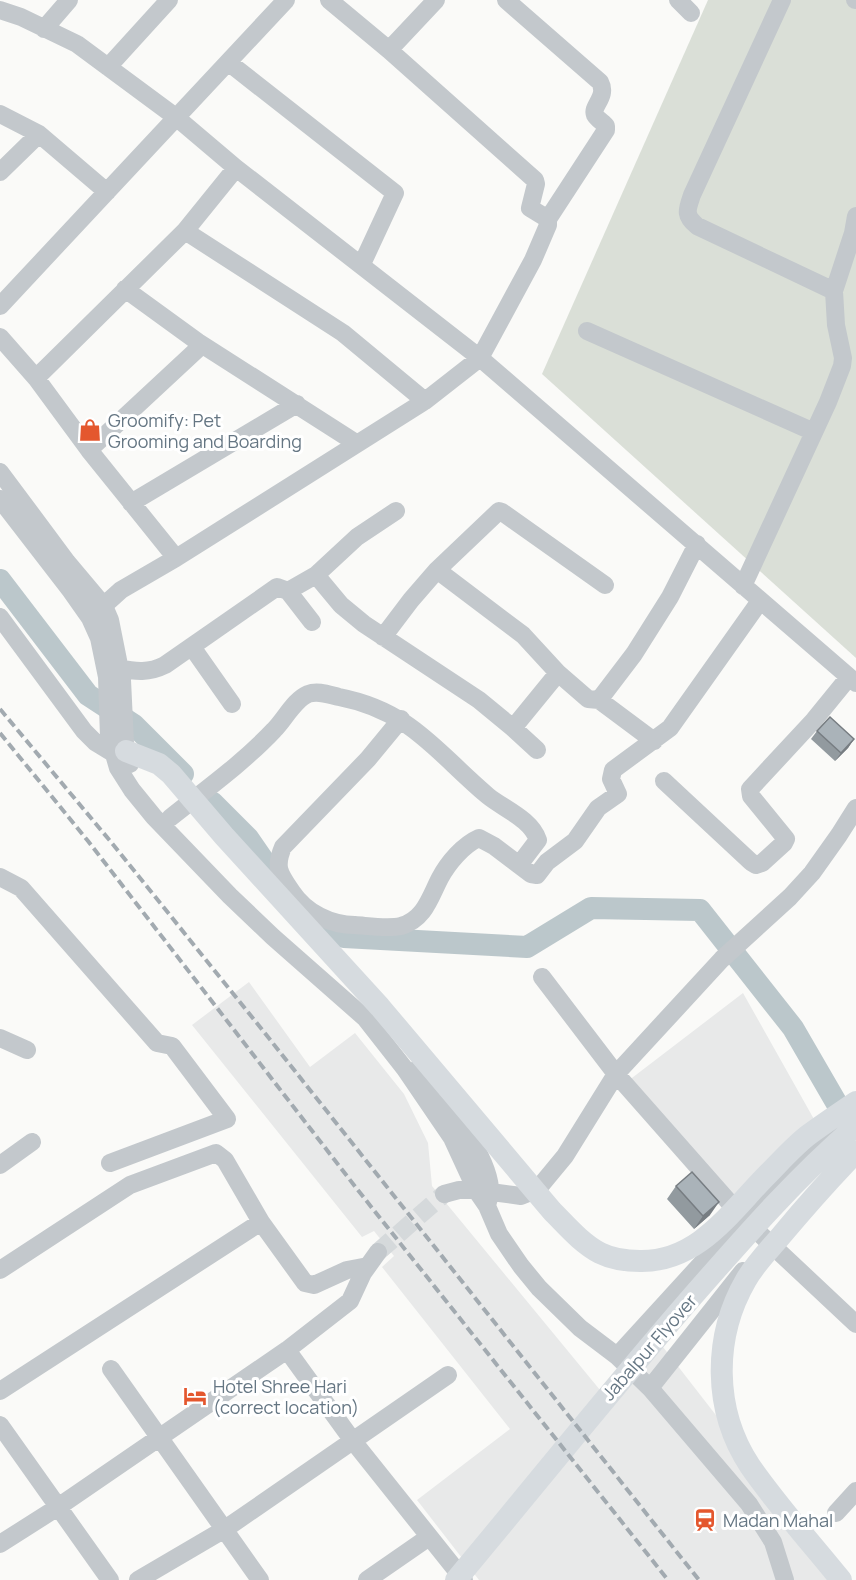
<svg xmlns="http://www.w3.org/2000/svg" width="856" height="1580" font-family="Manrope,sans-serif">
  <style>
    .built { fill: #e8e9e9 }
    .green { fill: #dadfd7 }
    .lines { fill: none; stroke-linecap: round; stroke-linejoin: round }
    .river { stroke: #bbc7cb; stroke-width: 22 }
    .minor-tunnel { stroke: #d5d9db; stroke-width: 18; stroke-dasharray: 18 9; stroke-linecap: butt }
    .minor { stroke: #c3c8cc; stroke-width: 18 }
    .major { stroke: #d6dbdf; stroke-width: 22 }
    .rail { stroke: #a2aab0; stroke-width: 4; stroke-dasharray: 9 4.5; stroke-linecap: butt }
    .wall { fill: #929a9f }
    .shaded-wall { fill: #777d82 }
    .building { fill: #aab3b9; stroke: #777d82; stroke-width: 1.5 }
    .labels { text-anchor: middle; dominant-baseline: central; stroke-width: 6; stroke-linejoin: round; paint-order: stroke }
    .poi-label { font-size: 18px; fill: #657683; stroke: #fff; text-anchor: start }
    .street-label { font-size: 18px; fill: #657683; stroke: #fff }
  </style>
  <rect width="100%" height="100%" fill="#fafaf8"/>
  <path class="built" d="M249 982 310 1067 355 1033 404 1094 428 1143 432 1186 600 1390 663 1347 844 1580H479L417 1500 510 1429 382 1267 394 1256 374 1231 362 1237 192 1025Z
    M743 993 815 1121 735 1201 628 1081Z"/>
  <path class="green" d="M708 0H856V658L542 374Z"/>
  <g class="lines">
    <path class="river" d="M0 580 88 695 134 725 183 774
      M213 803 248 838 297 909 344 937 527 947 591 908 700 910 793 1028 851 1128"/>
    <path class="minor-tunnel" d="M378 1252 444 1194"/>
    <path class="minor" d="M506 0 600 82C608 97 591 106 595 115 597 119 604 123 606 126V130L548 219
      M678 0 691 13
      M782 0 692 195C687 210 684 215 697 226L834 291
      M855 0H856
      M0 10 21 17 77 44 177 118 236 168 480 358 856 683
      M44 29 69 0
      M389 50 436 0
      M228 62 395 193 362 264
      M108 67 169 0
      M0 114 39 134 107 192
      M0 172 39 134
      M185 231 343 333 425 401
      M125 289 198 342 356 443
      M0 306 286 0
      M587 331 814 432
      M0 337 36 378 89 450 176 558
      M36 378 185 231 236 168
      M89 450 202 345
      M0 472 67 562 104 606 110 620 122 680 125 743 130 764
      M0 499 71 591 90 618 99 638 107 677 109 737 118 768 132 790 154 817 230 896 273 937 365 1018 405 1069 452 1138 476 1190 487 1206 499 1234 521 1266 539 1288 580 1328 617 1356 650 1388 749 1504 773 1542 785 1580
      M131 503 297 404
      M437 570 523 635 558 673 588 699 599 700 634 654 670 597 697 544
      M316 575 341 605 364 624 479 700 513 728 537 750
      M743 586 828 402 842 366 843 358 836 325 834 291 853 233 856 216
      M288 591 312 622
      M0 617 84 731 95 742 118 756
      M90 618 121 590 176 558 425 401 480 358 533 260 548 225V219L530 208 536 184 535 180 389 50 329 0
      M383 637 411 600 437 570 499 511 502 512 605 585
      M192 647 232 704
      M119 668C136 672 149 673 165 665L277 587 288 591 316 575 357 537 396 511
      M599 700 654 741
      M401 719 368 759 283 847C274 868 280 874 292 892 306 913 331 925 355 925 369 926 388 929 401 926 425 919 430 897 440 878 448 863 463 845 479 838L494 846 531 874 537 875 547 862 575 841 598 808 618 794 611 779 613 770 670 728 760 601
      M513 728 558 673
      M664 781 751 862 756 865 762 863 784 843 786 839 751 796 750 789 814 720 849 677
      M170 818C205 790 243 763 274 730 285 719 294 700 308 694 318 690 330 695 339 697 411 711 436 752 488 796 504 809 531 819 538 840L519 865
      M0 877 21 888 157 1043 172 1046 227 1119 110 1163
      M542 977 616 1074 743 1218 856 1324
      M0 1038 27 1050
      M418 1068C441 1097 487 1151 490 1188 491 1194 488 1200 487 1206
      M0 1165 32 1142
      M444 1194 459 1190H476L521 1196 531 1192 541 1185 565 1156 616 1074 722 959 790 897 812 873 839 835 856 808
      M0 1270 130 1185 216 1153 225 1160 261 1222 305 1283 314 1285 347 1270 368 1266
      M287 1350 353 1441 464 1580
      M617 1356 734 1228 846 1118
      M111 1369 260 1580
      M650 1388 743 1271
      M0 1391 261 1222
      M0 1425 110 1580
      M836 1513 856 1491
      M0 1544 58 1507 287 1350 350 1301 363 1273 378 1252
      M138 1580 225 1529 448 1375
      M367 1580 429 1537"/>
    <path class="major" d="M126 751 159 764 171 774 224 836 380 1007 552 1211C567 1226 581 1243 600 1253 612 1259 628 1261 640 1261 697 1262 729 1214 765 1177 778 1164 792 1148 807 1136 823 1124 840 1113 856 1102
      M456 1580C537 1483 615 1385 698 1290 748 1233 798 1176 856 1126
      M841 1580C811 1543 777 1505 750 1466 713 1410 713 1337 746 1280 755 1264 769 1250 780 1237 805 1207 830 1179 856 1152"/>
    <path class="rail" d="M0 709 111 842 260 1027 699 1580
      M0 733 88 841 357 1189 668 1580"/>
  </g>
  <path class="wall" d="M817 731 854 739 848 748 835 761 811 739Z
    M676 1186 710 1215 694 1229 667 1199Z"/>
  <path class="shaded-wall" d="M854 739 848 748 835 761 841 753Z
    M719 1202 710 1215 694 1229 703 1216Z"/>
  <path class="building" d="M830 717 854 739 841 753 817 731Z
    M692 1172 719 1202 703 1216 676 1186Z"/>
  <defs>
    <g id="shop-bare" transform="scale(1.8)"><path d="M-5-2.5h2.3a2.7 3.5 0 0 1 5.4 0H5L5.5 6h-11ZM-1.5-2.5h3a1.5 2.3 0 0 0-3 0Z" fill="#e4572e" stroke="#fff" stroke-width="2.5" paint-order="stroke"/></g>
    <g id="hotel-bare" transform="scale(1.8)"><path d="M-6-4.5h1.5V1H6V5H4.5V3h-9V5H-6ZM-4 0a1.8 1.8 0 1 1 3.6 0ZM.5 0V-2.5h3Q6-2.5 6 0Z" fill="#e4572e" stroke="#fff" stroke-width="2.5" paint-order="stroke"/></g>
    <g id="station-bare" transform="scale(1.8)"><path d="M-3-6H3Q5-6 5-4V2Q5 4 3 4L4.5 6H3L1.5 4h-3L-3 6H-4.5L-3 4Q-5 4-5 2V-4Q-5-6-3-6ZM-3.5-4v3h7v-3ZM-3.5 1v1.5H-2V1ZM2 1v1.5H3.5V1Z" fill="#e4572e" stroke="#fff" stroke-width="2.5" paint-order="stroke"/></g>
  </defs>
  <g fill-rule="evenodd">
    <use href="#shop-bare" x="90" y="430"/>
    <use href="#hotel-bare" x="195" y="1396"/>
    <use href="#station-bare" x="705" y="1520"/>
  </g>
  <g class="labels">
    <g class="poi-label">
      <text x="108" y="420">Groomify: Pet<tspan x="108" dy="21">Grooming and Boarding</tspan></text>
      <text x="213" y="1386">Hotel Shree Hari<tspan x="213" dy="21">(correct location)</tspan></text>
      <text x="723" y="1520">Madan Mahal</text>
    </g>
    <g class="street-label">
      <text transform="translate(649 1347) rotate(-49)">Jabalpur Flyover</text>
    </g>
  </g>
</svg>
